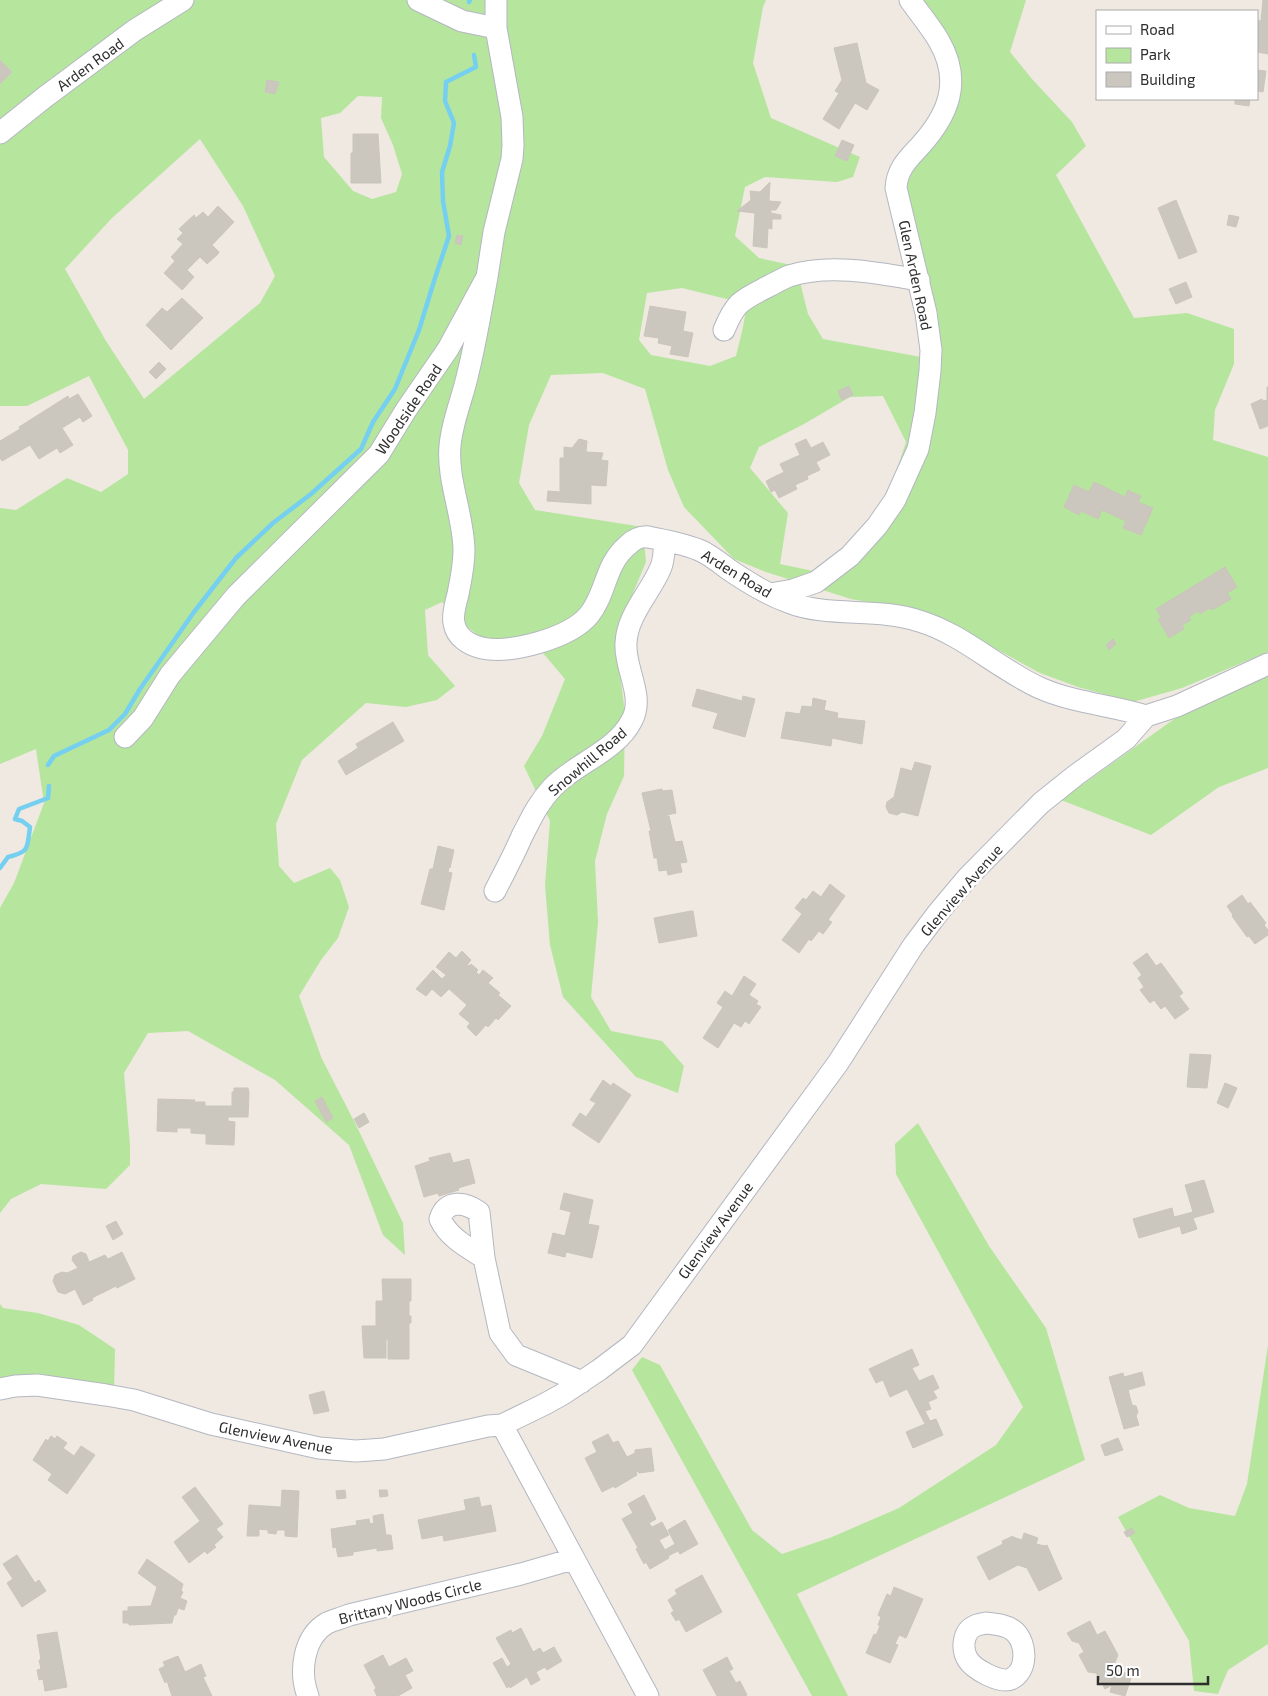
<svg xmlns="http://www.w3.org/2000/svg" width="1268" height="1696" font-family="'Exo 2',sans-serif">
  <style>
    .green { fill: #b6e59e; fill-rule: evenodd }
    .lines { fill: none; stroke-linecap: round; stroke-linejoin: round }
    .stream { stroke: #75cff0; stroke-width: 4.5 }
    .building { fill: #cbc7bf; stroke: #cbc5ba }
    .minor-casing { stroke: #b4b7c1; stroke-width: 23 }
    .minor { stroke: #fff; stroke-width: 21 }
    .labels { text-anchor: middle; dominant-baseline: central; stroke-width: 5; stroke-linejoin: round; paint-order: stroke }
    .street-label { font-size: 15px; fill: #2e2e2e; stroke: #fff }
  </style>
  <rect width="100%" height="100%" fill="#efe9e1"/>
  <path class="green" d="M0 0H766L763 7 753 63 771 118 860 157 853 177 837 182 765 177 745 187 735 236 759 258 796 266 808 314 823 339 921 357 920 336 889 197 945 92 941 56 900 0H1026L1010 52 1032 79 1072 122 1086 146 1056 175 1134 318 1187 313 1234 329V364L1215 410 1213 440 1268 457V652L1182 688 1133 702 1078 687 1040 673 932 614 851 599 766 572 734 559 684 507 668 470 645 389 603 373 551 375 529 425 519 483 535 510 643 527 646 562 615 636 625 713 624 776 607 814 595 861 598 922 591 997 611 1031 662 1041 684 1066 678 1093 636 1077 563 997 550 945 545 885 550 821 524 766 542 736 565 679 543 653 489 643 464 625 442 602 425 610 428 655 455 686 437 700 406 707 366 703 302 760 276 824 279 866 294 883 330 868 340 880 349 907 338 938 321 960 299 996 322 1059 356 1125 403 1223 405 1255 383 1235 349 1145 275 1080 188 1031 148 1033 124 1073 130 1145V1165L106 1189 41 1184 11 1199 0 1213V908L14 883 44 803 36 749 0 764V508L16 510 67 478 101 492 128 474V450L89 376 27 406H0ZM358 96 382 97 381 118 393 145 402 174 396 192 372 199 353 191 324 157 321 118 340 113ZM200 139 243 206 275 276 260 303 144 399 106 341 65 269 112 218ZM682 288 747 304 743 327 736 356 710 366 651 355 639 340 647 293ZM883 396 906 442 890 490 869 526 823 573 780 564 788 513 750 468 759 447 804 424 850 397Z
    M1268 676V768L1219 787 1151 835 1061 800 1177 717Z
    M918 1123 989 1246 1046 1328 1085 1460 797 1594 848 1696H812L632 1370 642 1357 660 1365 752 1530 782 1554 832 1537 899 1508 996 1445 1023 1407 896 1174 895 1144Z
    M0 1304 3 1308 38 1313 79 1325 115 1349 114 1390 42 1374 0 1381Z
    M1268 1345V1644L1228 1670 1218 1694 1194 1691 1189 1641 1118 1517 1160 1495 1189 1508 1235 1516 1247 1484Z"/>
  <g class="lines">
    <path class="stream" d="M469 2 470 0
      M48 765 54 756 109 730 125 714 140 689 194 612 236 558 273 523 311 494 361 449 373 422 395 389 419 330 435 278 449 236 443 201 442 172 450 146 454 123 445 101 446 82 476 67 474 55
      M0 868 8 857C30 852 27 848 30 827L22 821 15 819 19 809 48 798 49 786"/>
  </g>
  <path class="building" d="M1263 0H1268V54L1257 52V20L1261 21Z
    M857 43 866 83 879 90 867 110 855 103 839 129 823 119 839 93 835 91 842 80 834 48Z
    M0 60 12 72 0 84Z
    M1257 70 1266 71 1263 92 1257 91Z
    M267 80 279 82 275 94 265 92Z
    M1235 99H1250L1249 106 1235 104Z
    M353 134H378L381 183H351V153H353Z
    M842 140 854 145 847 161 835 156Z
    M770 182 769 201 781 202 776 210H771V213L781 215V219H772V229L768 228 767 248 753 246 755 213 737 211 751 200 750 191 760 192Z
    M1176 200 1197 252 1179 259 1158 208Z
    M218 206 234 222 212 245 219 252 218 254 207 264 200 257 187 270 194 277 182 290 164 273 175 261 171 257 183 244 177 239 183 233 179 229 194 215 196 218 203 212 208 217Z
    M1229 215 1239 217 1236 227 1227 225Z
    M457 235 463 236 461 245 455 243Z
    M1186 282 1192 297 1176 304 1169 289Z
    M182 298 203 318 171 350 146 325 162 308 167 312Z
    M650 306 686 312 683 331 693 333 688 357 670 354 672 346 658 343 659 338 644 336Z
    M159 362 166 369 156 379 149 372Z
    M849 386 853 395 842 400 838 391Z
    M1267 387H1268V426L1260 429 1251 404 1262 399 1263 401 1267 400Z
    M78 394 92 416 83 422 80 417 62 428 73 445 60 453 57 448 39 459 30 445 2 461 0 458V441L20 429 19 427 68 396 69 399Z
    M579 439 587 441 586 452 603 453 601 460 608 461 606 486 591 485V504L547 501 548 491 560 492V458H564V447L572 448Z
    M806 439 811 448 823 442 830 455 816 462 820 470 807 476 808 479 795 485 797 489 779 498 775 490 771 492 766 481 784 472 780 464 800 455 795 444Z
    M1094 482 1125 497 1128 490 1131 492 1141 496 1138 502 1153 508 1141 535 1123 528 1126 521 1102 510 1098 519 1081 511 1079 515 1064 507 1074 485 1089 492Z
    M1225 567 1237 587 1227 593 1231 599 1212 610 1210 608 1200 614 1199 611 1193 614 1189 617 1191 620 1182 625 1184 629 1169 638 1158 619 1161 617 1156 609Z
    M1113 639 1116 644 1109 650 1106 645Z
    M697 689 742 701 743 696 755 699 745 737 713 728 718 713 692 706Z
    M813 698 826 701 824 710 838 713 837 718 865 721 862 744 832 738 831 746 781 738 786 712 800 714 802 706 812 707Z
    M393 722 404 741 346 775 338 761 358 748 356 744Z
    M915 762 931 766 918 816 902 812 897 815 889 813 886 807 887 802 894 797 901 768 912 771Z
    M662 789V791L672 790 676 813 667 815V816H669L675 842 682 841 687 862 680 863 682 872 668 875 667 870 659 871 657 858H654L649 831H651L642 793Z
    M438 846 454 850 450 868 449 867 448 872 452 873 444 910 421 904 430 869H433Z
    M830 884 845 896 828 920 832 922 823 934 819 931 811 941 809 939 799 953 782 940 802 914 795 908 803 898 806 900 813 891 821 897Z
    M1242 895 1248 904 1250 902 1266 923 1264 925 1268 930V935L1255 944 1249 936 1247 937 1232 916 1233 915 1227 906Z
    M691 911H693L697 936 659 943 654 918Z
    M462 951 471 960 467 965 469 966 471 964 477 969 478 970 476 972 479 975 483 970 493 978 488 983 500 993 498 995 511 1006 498 1020 496 1018 488 1027 486 1025 476 1036 467 1027 470 1023 459 1014 467 1005 449 989 441 997 432 989 426 996 416 989 433 970 442 979 446 975 436 967 449 952 456 958Z
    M1147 953 1156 966 1161 963 1183 993 1179 996 1189 1009 1175 1019 1165 1006 1161 1009 1154 1000 1150 1003 1140 990 1144 987 1138 978 1142 975 1133 963Z
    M744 976 756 984 749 995 758 1001 756 1004 761 1007 749 1024 745 1021 741 1027 734 1023 718 1048 703 1038 723 1007 717 1003 725 991 732 996Z
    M1190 1054 1211 1055 1207 1088 1187 1087Z
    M603 1080 611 1086 613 1083 631 1095 599 1143 572 1125 580 1113 586 1117 596 1103 590 1100Z
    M1225 1083 1237 1088 1228 1108 1217 1103Z
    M234 1088H248L249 1093 248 1117H228V1121L235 1122 234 1145 206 1144V1134L191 1133V1128H177V1132L157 1131 158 1099 195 1100 194 1102H205V1106H232V1092H234Z
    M322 1097 333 1118 326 1122 315 1101Z
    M364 1113 369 1122 359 1128 354 1119Z
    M450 1153 453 1163 469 1159 475 1183 458 1188 459 1190 439 1196 438 1193 424 1197 415 1166 430 1161 429 1158Z
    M1204 1180 1214 1212 1193 1218 1197 1229 1182 1234 1180 1226 1139 1238 1133 1219 1172 1208 1174 1217 1193 1212 1185 1185Z
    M564 1193 593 1200 588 1224 599 1226 592 1258 566 1252 565 1257 548 1253 553 1233 565 1236 571 1212 560 1209Z
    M116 1221 123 1234 113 1240 106 1226Z
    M81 1252 86 1254 89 1262 105 1255 108 1259 122 1252 135 1279 117 1288 116 1286 92 1298 93 1300 83 1305 75 1289 65 1294 58 1292 53 1281 55 1275 62 1272 67 1273 78 1268 72 1260 73 1256Z
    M382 1279H411V1301H409V1316H411V1323H409V1359H388V1339H386V1358H364L362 1326H376V1301H383Z
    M912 1349 919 1365 912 1368 919 1381 933 1375 939 1388 933 1391 937 1398 928 1402 931 1409 925 1411 930 1421 936 1419 943 1435 913 1448 906 1432 925 1424 907 1389 890 1397 883 1380 876 1383 869 1369Z
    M1142 1372 1145 1385 1128 1390 1132 1405 1136 1406 1138 1412 1136 1416 1139 1425 1124 1429 1109 1377 1123 1373 1124 1377Z
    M324 1391 329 1411 314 1414 309 1395Z
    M608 1434 613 1443 618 1441 627 1457 635 1453V1450L651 1448 654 1471 639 1473 638 1471 636 1472 637 1475 615 1488 614 1486 602 1492 585 1458 597 1452 592 1442Z
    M51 1436 55 1439 57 1436 67 1443 63 1448 74 1456 81 1446 95 1455 67 1494 48 1480 52 1474 33 1460 46 1439 48 1441Z
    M1118 1438 1123 1450 1105 1456 1101 1445Z
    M195 1487 223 1524 216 1529 223 1537 214 1545 216 1547 207 1554 205 1551 189 1563 174 1542 200 1521 182 1497Z
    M282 1490 299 1491 297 1537 285 1536V1530H277L276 1534 268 1533V1530L259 1529V1536H247L249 1505 281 1507Z
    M345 1490 346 1498 337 1499 336 1491Z
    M379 1490H387L388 1496 380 1497Z
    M644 1495 656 1519 649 1523 652 1527 662 1522 669 1535 659 1540 665 1550 675 1544 668 1530 685 1520 698 1544 680 1554 678 1551 668 1556 669 1558 650 1569 646 1562 644 1564 636 1549 638 1548 622 1519 633 1513 628 1504Z
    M479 1497 481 1507 491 1505 496 1531 444 1541 443 1535 422 1539 418 1520 466 1510 464 1500Z
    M383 1514 386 1535H391L393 1549 377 1551V1548L353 1552V1555L338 1557 336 1547 333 1548 331 1529 357 1525 356 1521 369 1519 370 1524 374 1523 373 1516Z
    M1132 1528 1135 1533 1127 1537 1124 1532Z
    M1024 1533 1038 1538 1036 1544 1045 1546 1047 1545 1062 1579 1039 1591 1027 1568 1018 1565 989 1580 977 1557 1003 1544 1002 1541 1013 1536V1537L1022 1540Z
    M17 1555 35 1583 39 1580 46 1591 22 1607 7 1583 13 1579 3 1564Z
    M147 1559 183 1584 181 1591 183 1592 180 1598 187 1601 184 1610 178 1608 176 1615H174L172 1623 129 1625V1623H123V1611H128V1607L151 1606 157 1587 138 1573Z
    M702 1575 722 1612 686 1632 679 1619 676 1621 671 1613 674 1611 668 1600 677 1594 675 1590Z
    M894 1587 923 1599 906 1638 899 1635 895 1644 898 1645 890 1663 866 1653 874 1634 876 1635 880 1626 878 1625 881 1617 878 1615 887 1594 891 1596Z
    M1090 1621 1097 1635 1105 1631 1118 1655 1114 1665 1117 1670 1132 1675 1125 1696 1110 1692 1112 1685 1105 1689 1096 1673 1088 1672 1079 1655 1084 1652 1079 1643 1072 1641 1067 1633Z
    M521 1628 533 1652 540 1648 543 1653 554 1647 562 1661 547 1670 545 1667 536 1672 540 1680 531 1685 527 1677 510 1688 509 1686 507 1688 493 1663 502 1658 507 1667 511 1664 496 1638 511 1630 512 1633Z
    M57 1632 67 1687 45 1691 43 1679 39 1680 37 1670 41 1669 39 1660H41L37 1635Z
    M383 1655 389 1667 406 1658 413 1671 405 1675 412 1688 398 1696H377L374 1690 376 1688 364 1665Z
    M178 1656 185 1672 201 1664 206 1676 203 1677 212 1696H172L167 1681 165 1683 159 1669 165 1666 163 1662Z
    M727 1657 733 1669 729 1671 736 1683 740 1681 747 1695 745 1696H717L703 1670Z"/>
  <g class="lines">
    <g class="minor-casing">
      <path id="minor" d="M418 0 462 21 496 28
        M0 133 45 97 135 30 183 0
        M487 277C481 309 476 341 468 373 463 397 452 421 450 446 447 480 463 514 464 549 464 564 461 580 458 594 456 603 452 614 454 623 456 637 469 645 482 648 511 654 570 638 589 615 607 593 604 565 628 545 633 540 641 536 648 537 664 540 684 544 699 550 709 554 719 562 728 569 747 582 766 594 788 602 828 618 877 607 919 621 963 634 998 669 1040 688 1074 703 1111 705 1146 716
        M724 330C736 301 742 300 769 286 775 283 782 279 789 276 829 263 879 273 919 280
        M770 594 793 590 816 582 850 556 877 526 895 500 918 449 925 413 930 371 931 350 926 313 896 188C897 169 908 159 920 146 949 114 962 81 939 41 931 27 919 13 910 0
        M125 737 143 718 170 675 236 596 379 454 406 410 448 349 487 277 494 232 512 159 513 145 512 117 496 28V0
        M495 891C504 873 514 855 522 836 531 819 538 803 552 788 575 763 616 752 632 720 645 696 624 668 626 643 627 615 651 592 661 567 664 560 664 550 665 541
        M484 1258C467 1247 449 1238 440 1219 446 1199 465 1202 479 1212L484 1258 500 1333 516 1355 582 1382
        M0 1389 15 1386 37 1385 106 1395 134 1400 211 1424 319 1448 356 1451 384 1449 488 1426 502 1425 545 1404 563 1394 599 1370 632 1345 838 1063 913 946 937 914 968 877 1041 803 1076 775 1126 739 1146 716 1177 706 1268 664
        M502 1425 648 1696
        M986 1623C996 1624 1008 1625 1015 1632 1027 1644 1028 1671 1011 1679 1000 1684 974 1669 968 1660 961 1649 963 1631 975 1626 978 1624 983 1624 986 1623Z
        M308 1696C299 1672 303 1637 327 1623 334 1620 342 1618 349 1615L521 1574 573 1559"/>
    </g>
    <use href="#minor" class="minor"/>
  </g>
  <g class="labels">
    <g class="street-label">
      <text transform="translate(90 64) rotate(-36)">Arden Road</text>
      <text transform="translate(916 275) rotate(78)">Glen Arden Road</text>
      <text transform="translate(408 409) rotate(-56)">Woodside Road</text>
      <text transform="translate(737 573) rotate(31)">Arden Road</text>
      <text transform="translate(587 761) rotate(-40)">Snowhill Road</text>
      <text transform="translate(961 890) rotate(-49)">Glenview Avenue</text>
      <text transform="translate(715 1230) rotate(-54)">Glenview Avenue</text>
      <text transform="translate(276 1437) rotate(11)">Glenview Avenue</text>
      <text transform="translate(410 1601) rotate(-14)">Brittany Woods Circle</text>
    </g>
  </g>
  <rect x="1096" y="10" width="162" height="90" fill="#ffffff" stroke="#ababab"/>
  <rect x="1106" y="26" width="25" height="8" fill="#ffffff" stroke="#ababab"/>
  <text x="1140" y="35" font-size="15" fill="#2e2e2e">Road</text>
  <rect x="1106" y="48" width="25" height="15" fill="#b6e59e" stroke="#ababab"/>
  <text x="1140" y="60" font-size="15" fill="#2e2e2e">Park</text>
  <rect x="1106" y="72" width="25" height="15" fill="#cbc7bf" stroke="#ababab"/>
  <text x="1140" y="85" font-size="15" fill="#2e2e2e">Building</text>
  <path d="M1098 1676v8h110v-8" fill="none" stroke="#2e2e2e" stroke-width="2.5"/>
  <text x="1106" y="1676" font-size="15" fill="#2e2e2e" stroke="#ffffff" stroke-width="4" paint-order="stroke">50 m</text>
</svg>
